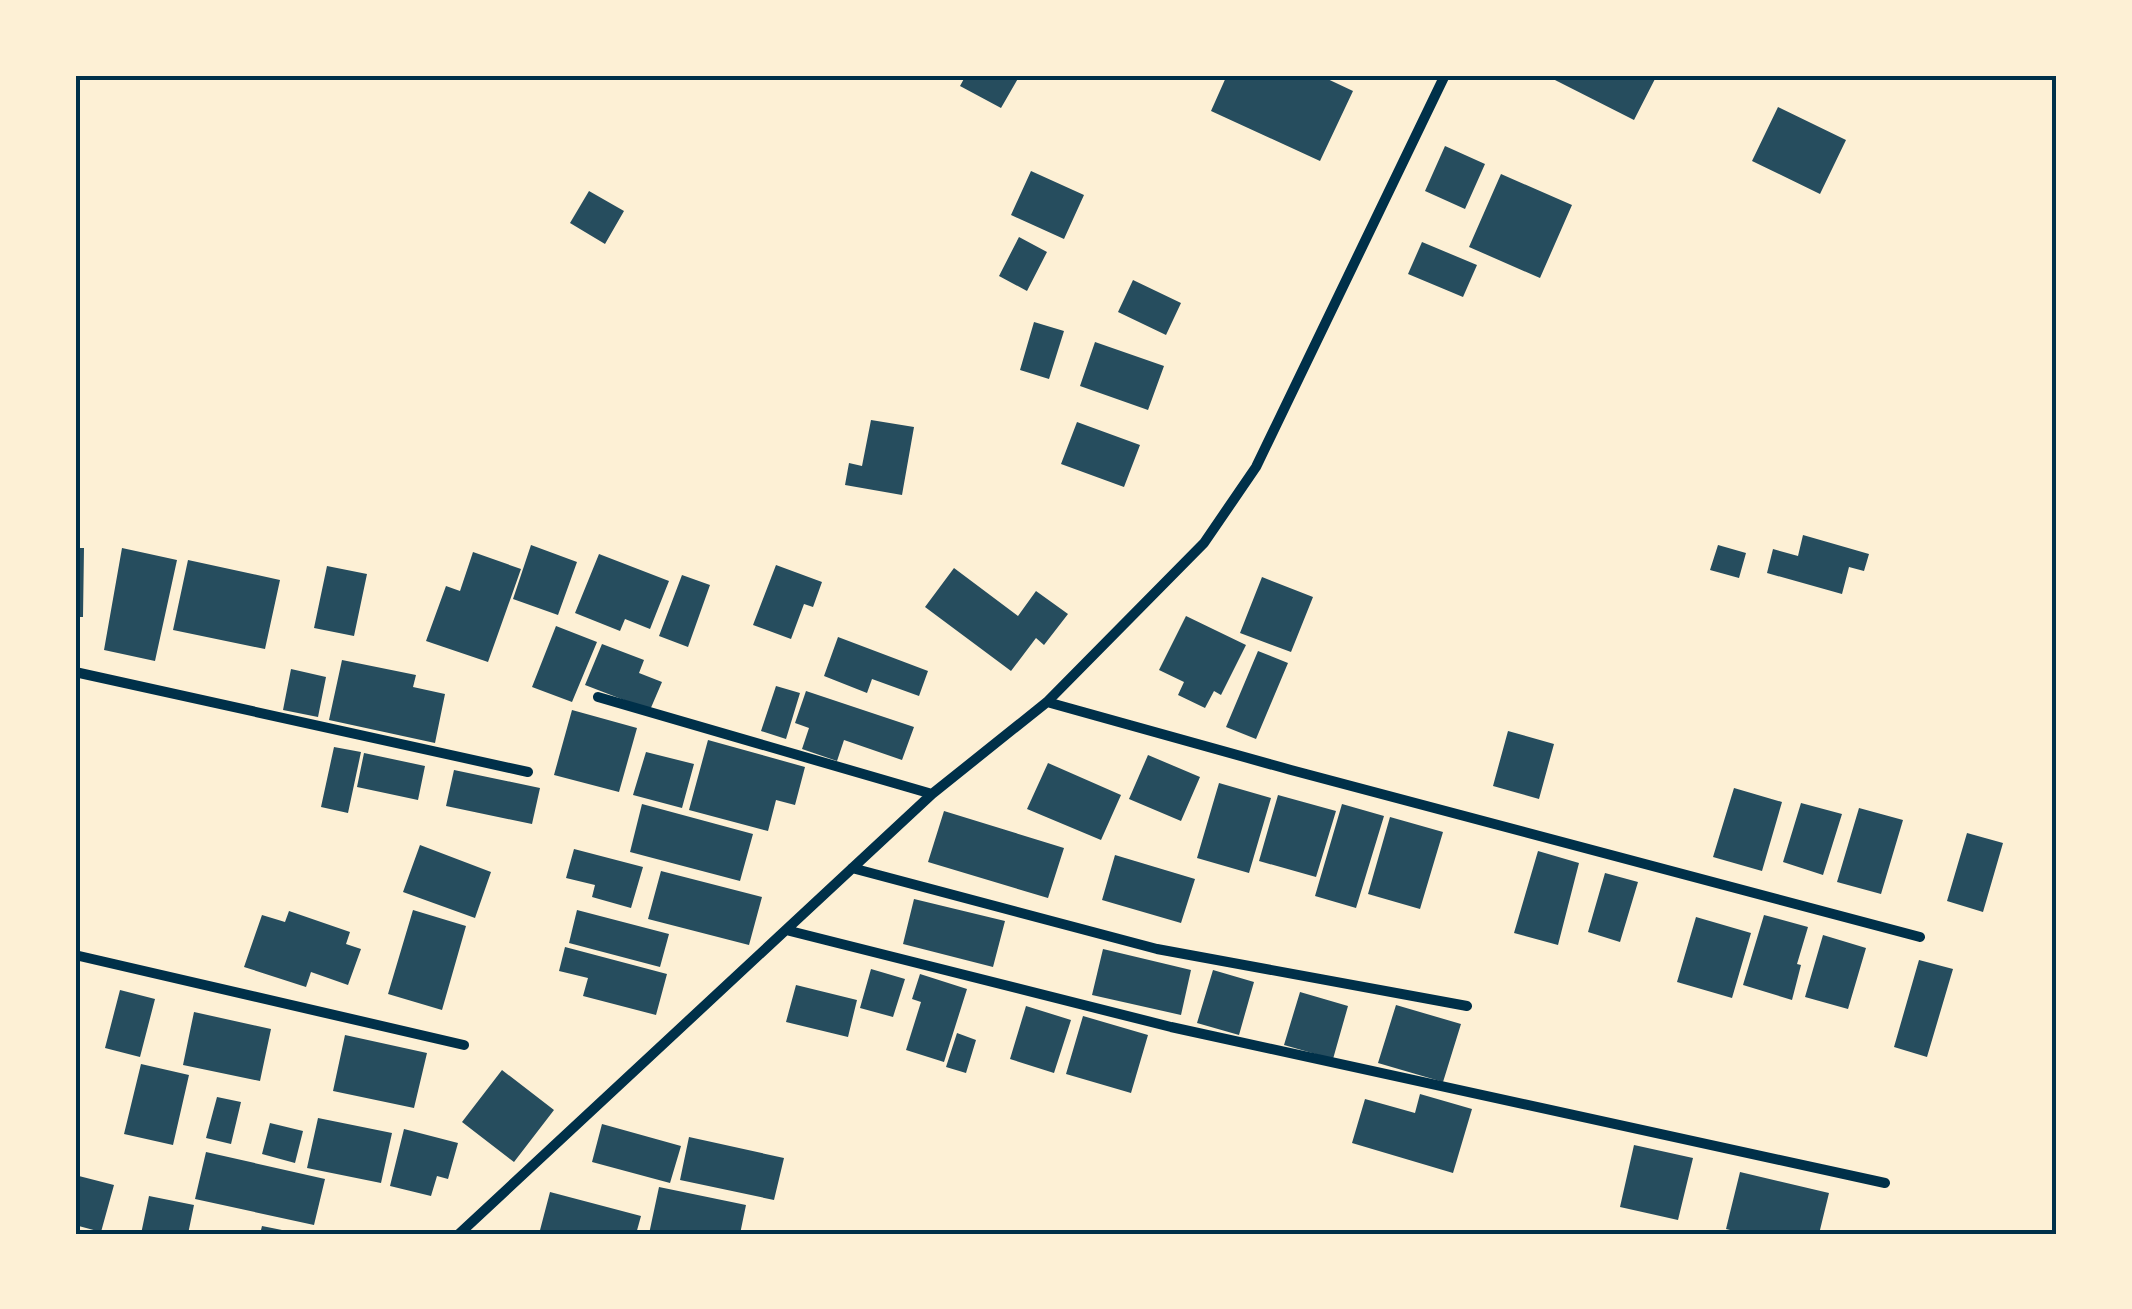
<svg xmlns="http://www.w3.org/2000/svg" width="2132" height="1309" font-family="'Fira Sans Condensed',sans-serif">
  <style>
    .building { fill: #264d5e }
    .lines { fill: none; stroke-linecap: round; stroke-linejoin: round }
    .minor { stroke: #003049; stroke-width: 10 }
    .neatline { fill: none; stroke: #003049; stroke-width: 4 }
  </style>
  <rect width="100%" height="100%" fill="#fdf0d5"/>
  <path class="building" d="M966 75H1020L1001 108 960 86Z
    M1227 75H1319L1353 91 1320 161 1211 111Z
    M1552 75H1657L1634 120 1551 78Z
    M1778 107 1846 140 1820 194 1752 161Z
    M1445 146 1485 164 1465 209 1425 191Z
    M1031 171 1084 195 1064 239 1011 215Z
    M1501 174 1572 205 1540 278 1469 247Z
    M589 191 624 211 605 244 570 223Z
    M1019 237 1047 252 1027 291 999 276Z
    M1422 242 1477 265 1463 297 1408 274Z
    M1133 280 1181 303 1166 335 1118 312Z
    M1034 322 1064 331 1049 379 1020 370Z
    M1095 342 1164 366 1148 410 1080 386Z
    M871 420 914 427 902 495 845 485 849 463 862 466Z
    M1077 422 1140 445 1124 487 1061 464Z
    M1803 535 1869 554 1864 571 1849 567 1842 594 1767 573 1773 549 1798 556Z
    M531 545 577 562 558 615 513 599Z
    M1718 545 1746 553 1739 578 1710 570Z
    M75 548H84L83 617H75Z
    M122 548 177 560 155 661 104 650Z
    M473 552 521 569 488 662 426 641 446 586 460 591Z
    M599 554 669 581 650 629 625 619 620 631 575 613Z
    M188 560 280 580 265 649 173 630Z
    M776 565 822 582 813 607 804 604 791 639 753 625Z
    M327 566 367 574 354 636 314 628Z
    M954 568 1018 616 1036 591 1068 614 1044 645 1036 638 1011 671 925 607Z
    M682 575 710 585 688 647 659 636Z
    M1262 577 1313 597 1291 652 1240 633Z
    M1186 616 1246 645 1221 695 1214 691 1205 708 1178 695 1184 682 1159 670Z
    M556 626 597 642 572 702 532 687Z
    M838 637 928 671 919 696 872 679 867 693 824 676Z
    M602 644 644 660 639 673 662 682 650 710 585 685Z
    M1258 651 1288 663 1256 739 1226 727Z
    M342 660 416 675 413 687 445 694 435 743 329 720Z
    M291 669 326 677 318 717 283 710Z
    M776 686 800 693 786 739 761 731Z
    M806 691 914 727 902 760 844 740 837 761 802 749 809 728 795 723Z
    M572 710 637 728 619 792 554 775Z
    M1508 731 1554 744 1539 799 1493 786Z
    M708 740 805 767 795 805 776 800 768 831 689 810Z
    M334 747 361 752 348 813 321 807Z
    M646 752 694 764 682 808 633 795Z
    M364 753 425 766 418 800 357 787Z
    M1148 755 1200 777 1181 821 1129 799Z
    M1048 763 1121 795 1101 840 1027 809Z
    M454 770 540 788 532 824 446 806Z
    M1219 783 1271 798 1249 873 1197 858Z
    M1734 788 1782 802 1762 871 1713 857Z
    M1278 795 1336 811 1316 877 1259 861Z
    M1801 803 1842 814 1823 875 1783 862Z
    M642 804 753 834 740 881 630 852Z
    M1342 804 1384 816 1356 908 1315 896Z
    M1859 808 1903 820 1881 894 1837 882Z
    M944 811 1064 848 1048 898 928 862Z
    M1390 817 1443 832 1420 909 1368 894Z
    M1967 833 2003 843 1983 912 1947 901Z
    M420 845 491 872 475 918 403 892Z
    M574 849 643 867 631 908 592 897 595 885 566 878Z
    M1538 851 1579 863 1558 945 1514 933Z
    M1115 855 1195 879 1181 923 1102 900Z
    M661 871 762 897 749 945 648 919Z
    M1605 873 1638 882 1620 942 1588 932Z
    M914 899 1005 921 993 967 903 944Z
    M413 910 466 926 442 1010 388 994Z
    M577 910 669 934 660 967 569 943Z
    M289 911 350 932 346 944 361 949 348 985 311 972 306 987 244 967 262 915 285 922Z
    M1764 915 1808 927 1797 964 1801 965 1792 1000 1743 985Z
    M1696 917 1751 933 1732 998 1677 982Z
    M1823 935 1866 948 1848 1009 1805 997Z
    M565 947 667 974 656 1015 583 996 588 978 559 971Z
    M1103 949 1191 970 1181 1015 1092 995Z
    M1919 960 1953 969 1927 1057 1894 1047Z
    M871 969 905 979 893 1017 860 1008Z
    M1213 970 1254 982 1239 1035 1197 1023Z
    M920 974 967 989 944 1062 906 1050 921 1002 912 999Z
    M796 985 857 1000 848 1037 786 1022Z
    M120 990 155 999 140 1057 105 1048Z
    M1300 992 1348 1006 1333 1059 1284 1045Z
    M1396 1005 1461 1024 1443 1082 1378 1063Z
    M1026 1006 1071 1020 1054 1073 1010 1059Z
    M194 1012 271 1029 260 1081 183 1065Z
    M1083 1016 1148 1035 1131 1093 1066 1074Z
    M957 1033 976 1040 966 1073 946 1067Z
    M345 1035 427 1053 414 1108 333 1091Z
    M141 1064 189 1075 173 1145 124 1134Z
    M502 1070 554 1110 514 1162 462 1122Z
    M1420 1094 1472 1109 1453 1173 1352 1143 1365 1099 1415 1113Z
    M217 1097 241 1102 231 1144 206 1138Z
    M318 1118 392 1133 381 1183 307 1168Z
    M270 1123 303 1131 295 1163 262 1154Z
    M602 1124 681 1146 670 1183 592 1162Z
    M404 1129 458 1143 448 1179 437 1176 431 1196 390 1186Z
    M689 1137 784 1158 774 1200 680 1180Z
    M1634 1145 1693 1158 1678 1220 1620 1207Z
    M206 1152 325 1179 314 1225 195 1199Z
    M1740 1172 1829 1193 1819 1234H1746L1726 1229Z
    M75 1175 114 1185 101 1232 75 1225Z
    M659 1187 746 1205 740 1234H649Z
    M550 1192 641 1216 636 1234H539Z
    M149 1196 194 1205 188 1234H141Z
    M262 1226 292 1232 291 1234H260Z"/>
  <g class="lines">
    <path class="minor" d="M75 672 528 772
      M598 697 932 794
      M1047 702 1291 770 1920 937
      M852 868 1157 949 1467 1006
      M786 930 1171 1027 1885 1183
      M75 955 464 1045
      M459 1234 932 794 1047 702 1204 543 1256 467 1445 75"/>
  </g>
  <rect width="2132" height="1309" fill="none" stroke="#fdf0d5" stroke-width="155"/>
  <rect x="78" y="78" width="1976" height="1154" class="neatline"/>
</svg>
